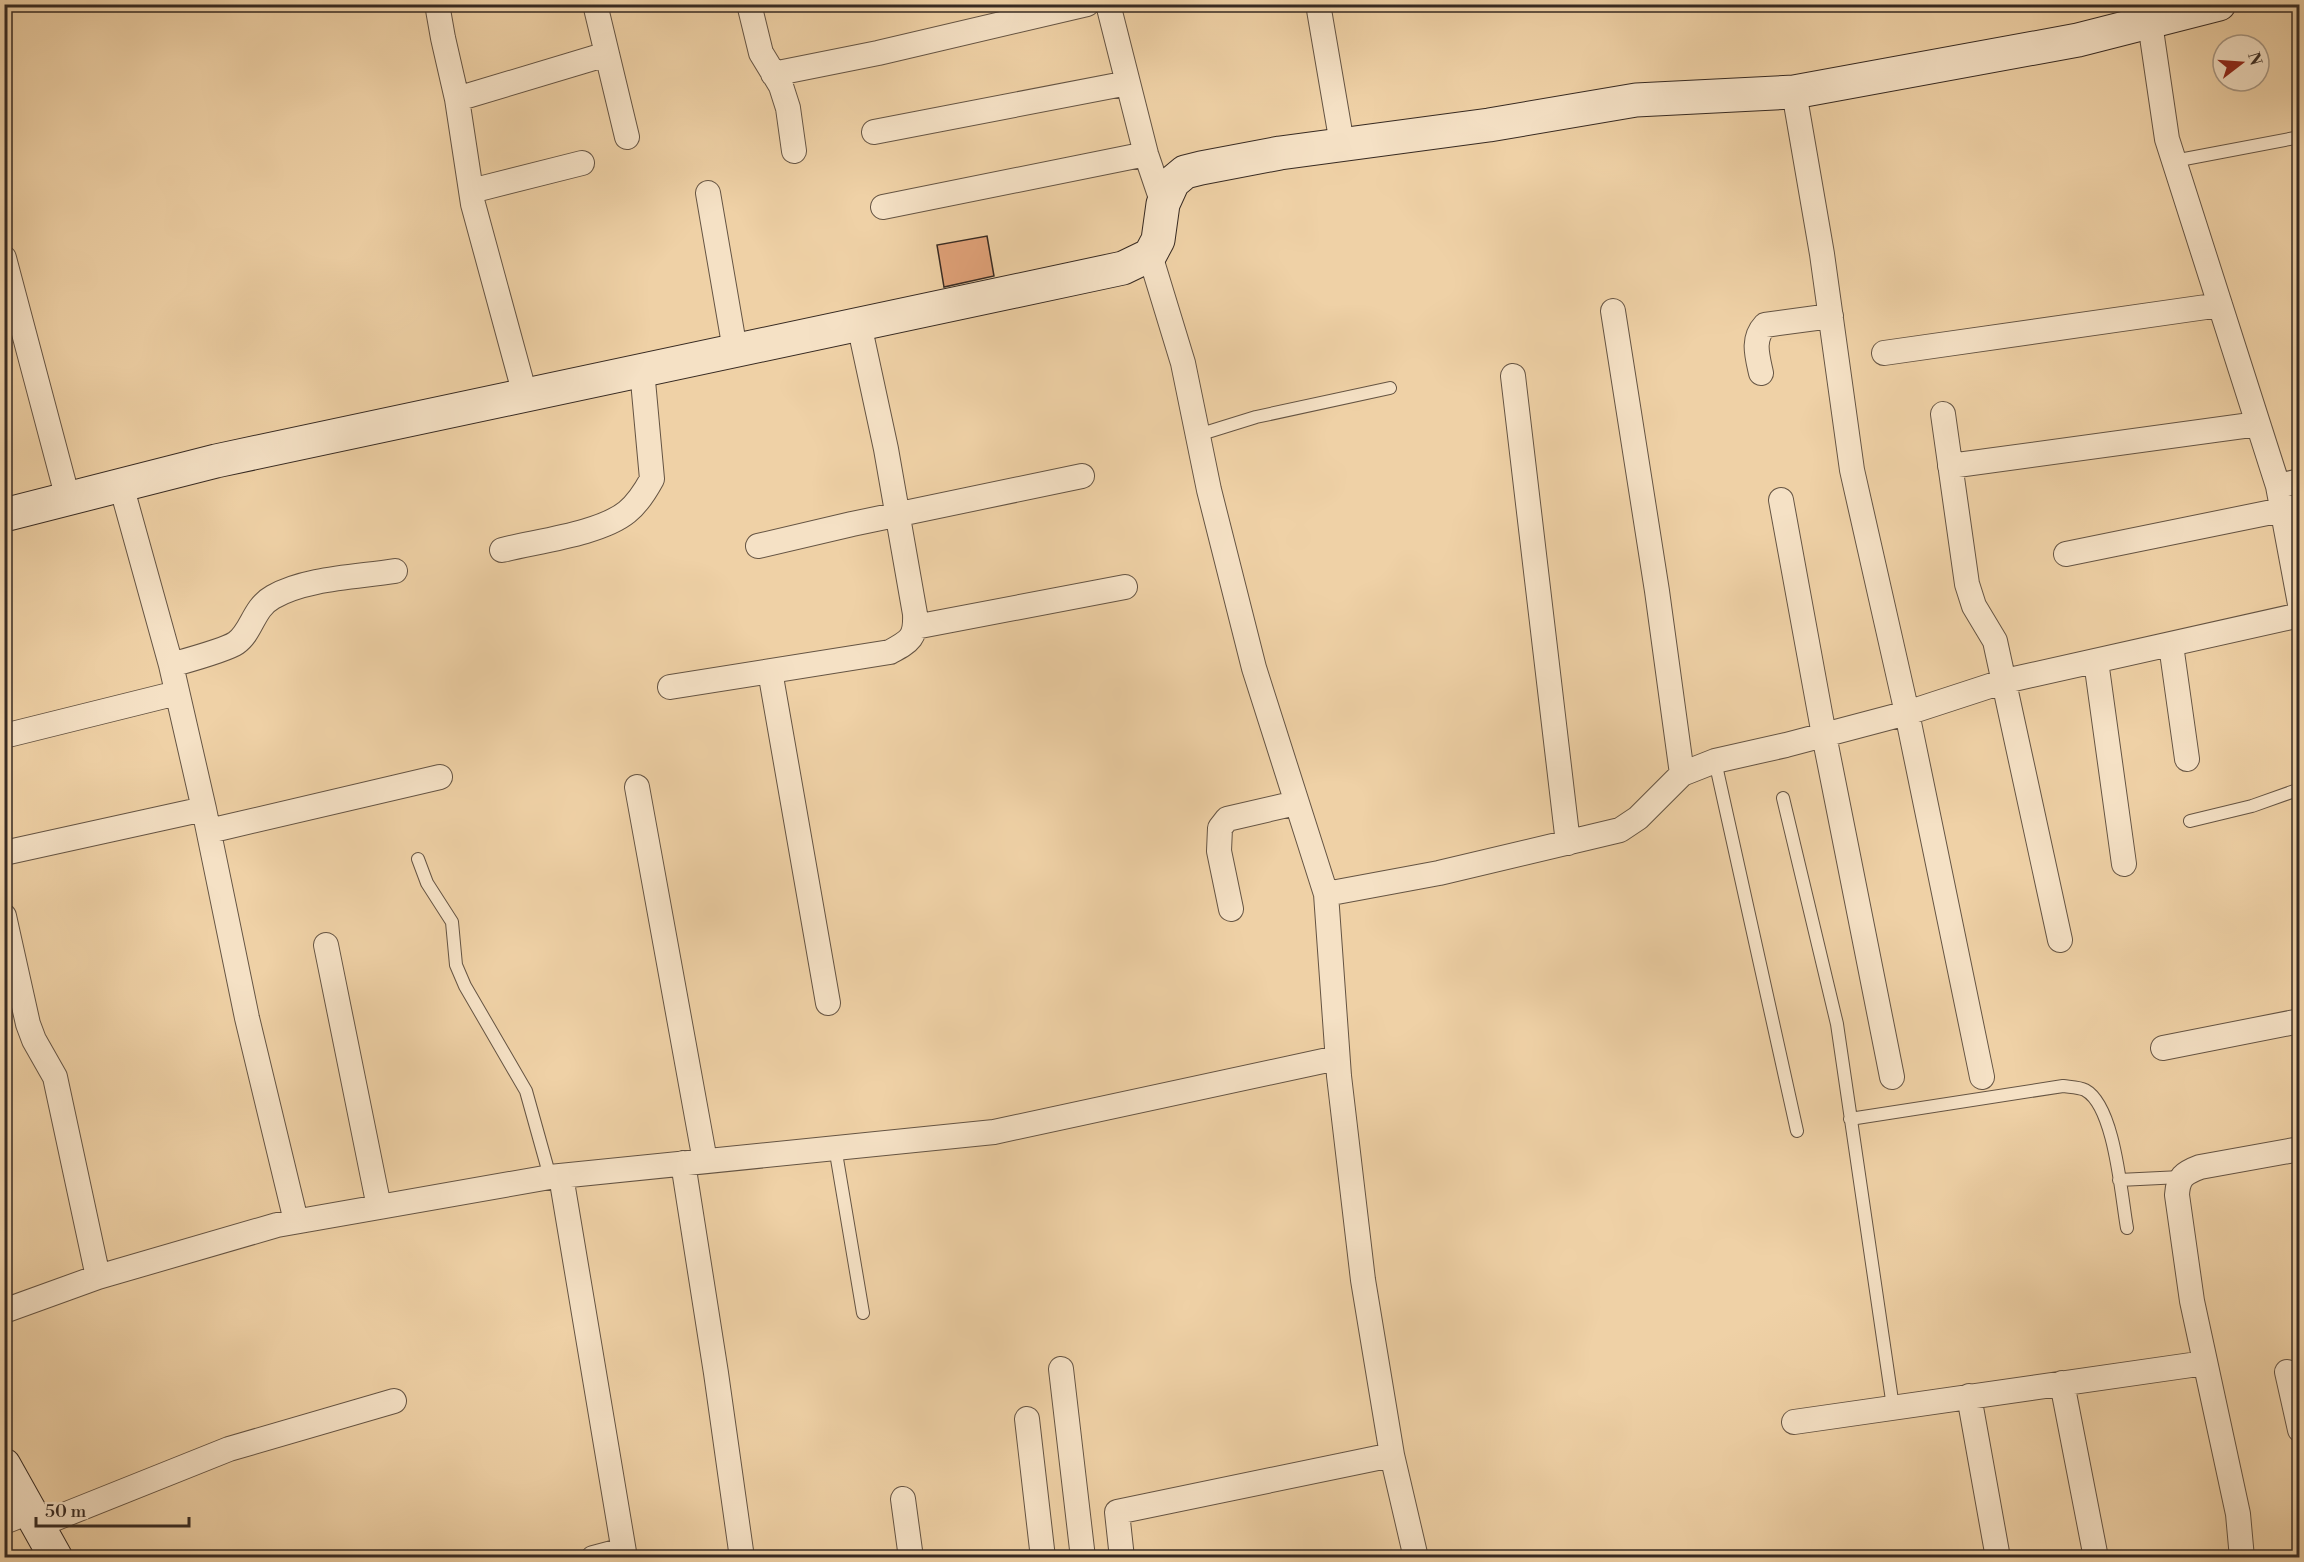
<svg xmlns="http://www.w3.org/2000/svg" width="2304" height="1562" font-family="'Libre Bodoni',serif">
  <style>
    .building { fill: #e1a279; stroke: #372a22; stroke-width: 1.5 }
    .lines { fill: none; stroke-linecap: round; stroke-linejoin: round }
    .lane-casing { stroke: #655443; stroke-width: 14 }
    .street-casing { stroke: #655443; stroke-width: 26 }
    .secondary-casing { stroke: #372a22; stroke-width: 35 }
    .lane { stroke: #f5e1c5; stroke-width: 12 }
    .street { stroke: #f5e1c5; stroke-width: 24 }
    .secondary { stroke: #f5e1c5; stroke-width: 33 }
  </style>
  <rect width="100%" height="100%" fill="#efd1a6"/>
  <filter id="stains"><feTurbulence type="fractalNoise" baseFrequency=".00333" numOctaves="4"/><feColorMatrix values="0 0 0 0 .2 0 0 0 0 .09 0 0 0 0 .02 0 0 0 .5 -.17"/></filter>
  <radialGradient id="worn" r=".72"><stop offset=".6" stop-color="#630" stop-opacity="0"/><stop offset="1" stop-color="#630" stop-opacity=".3"/></radialGradient>
  <path class="building" d="M987 236 994 276 944 287 937 245Z"/>
  <g class="lines">
    <g class="lane-casing">
      <path id="lane" d="M2174 161 2300 137
        M1198 435 1256 417 1390 388
        M1715 761 1797 1131
        M1783 798 1837 1024 1893 1407
        M2190 821 2252 806 2300 789
        M418 859 427 883 452 922 456 965 465 986 526 1091 550 1177
        M1850 1119 2063 1086C2069 1087 2079 1087 2085 1090 2115 1106 2121 1195 2127 1228
        M835 1147 863 1313
        M2119 1180 2181 1177"/>
    </g>
    <g class="street-casing">
      <path id="street" d="M437 4 443 38 457 99 473 204 525 395
        M595 4 627 137
        M749 4 761 53 781 86 788 108 794 151
        M1108 4 1146 154 1163 204
        M1318 4 1342 144
        M2143 4 2150 23 2167 139 2278 486 2300 604
        M773 74 878 53 1087 4
        M1794 92 1822 254 1852 470 1907 713 1982 1077
        M457 99 607 54
        M874 132 1128 83
        M471 191 582 163
        M708 193 735 350
        M883 207 1146 154
        M1150 255 1183 363 1209 490 1254 668 1326 894 1439 873 1620 830 1638 818 1682 774 1715 761 1786 745 1907 713 2005 681 2300 615
        M4 258 68 499
        M1613 311 1657 591 1682 774
        M1884 353 2220 305
        M1761 373C1757 355 1752 339 1765 325L1831 316
        M1513 376 1568 843
        M1943 414 1967 584 1974 606 1995 641 2060 940
        M1950 466 2258 424
        M121 485 171 665 204 809 247 1018 296 1221
        M2278 486 2300 481
        M1781 500 1824 735 1892 1077
        M758 546 852 524 1082 476
        M502 550C537 541 600 534 627 512 637 504 646 490 652 479L642 370
        M2066 554 2282 510
        M915 627 1125 587
        M2171 645 2187 759
        M2096 661 2124 864
        M171 665C185 661 226 650 236 643 252 632 253 608 273 597 306 578 358 577 395 571
        M770 671 828 1003
        M670 687 890 652C910 641 916 638 915 614L886 449 859 324
        M4 736 177 693
        M637 787 705 1161
        M209 831 440 777
        M4 853 204 809
        M1231 909 1219 851 1220 828 1227 819 1296 803
        M4 916 28 1024 34 1040 55 1077 98 1277
        M326 945 379 1207
        M2163 1048 2300 1021
        M683 1163 716 1373 742 1558
        M561 1176 625 1558
        M4 1311 98 1277 277 1225 550 1177 994 1132 1337 1058
        M1061 1369 1083 1558
        M2287 1372 2300 1430
        M2062 1383 2096 1558
        M1969 1396 1998 1558
        M1027 1419 1043 1558
        M1794 1422 2205 1363
        M1392 1455 1416 1558
        M903 1499 911 1558
        M4 1522 32 1511
        M39 1525 229 1449 394 1401
        M593 1558 623 1550
        M1122 1558 1117 1512 1392 1455 1363 1280 1339 1076 1326 894
        M2242 1558 2238 1514 2192 1301 2177 1195C2178 1177 2184 1173 2200 1167L2300 1149"/>
    </g>
    <g class="secondary-casing">
      <path id="secondary" d="M4 515 216 461 1123 268 1150 255 1158 240 1163 204 1173 182 1185 172 1201 168 1280 153 1489 125 1636 100 1794 92 2078 40 2219 4
        M4 1465 56 1558"/>
    </g>
    <use href="#lane" class="lane"/>
    <use href="#street" class="street"/>
    <use href="#secondary" class="secondary"/>
  </g>
  <rect width="2304" height="1562" fill="none" stroke="#efd1a6" stroke-width="24"/>
  <rect x="6" y="6" width="2292" height="1550" fill="none" stroke="#372a22" stroke-width="3"/>
  <rect x="12" y="12" width="2280" height="1538" fill="none" stroke="#372a22" stroke-width="1.5"/>
  <g transform="translate(2241 63) rotate(73)"><circle r="28" fill="#f5e1c5" stroke="#a99884" stroke-width="1.5"/>
  <path d="M0-4.5L10 22L0 15L-10 22Z" fill="#8f2418"/>
  <text y="-9" font-size="16" font-weight="bold" text-anchor="middle" fill="#372a22">N</text>
  </g>
  <path d="M36 1517v9h153v-9" fill="none" stroke="#372a22" stroke-width="3"/>
  <text x="45" y="1517" font-size="18" fill="#372a22" stroke="#f5e1c5" stroke-width="4.5" paint-order="stroke">50 m</text>
  <rect width="100%" height="100%" filter="url(#stains)"/>
  <rect width="100%" height="100%" fill="url(#worn)"/>
</svg>
